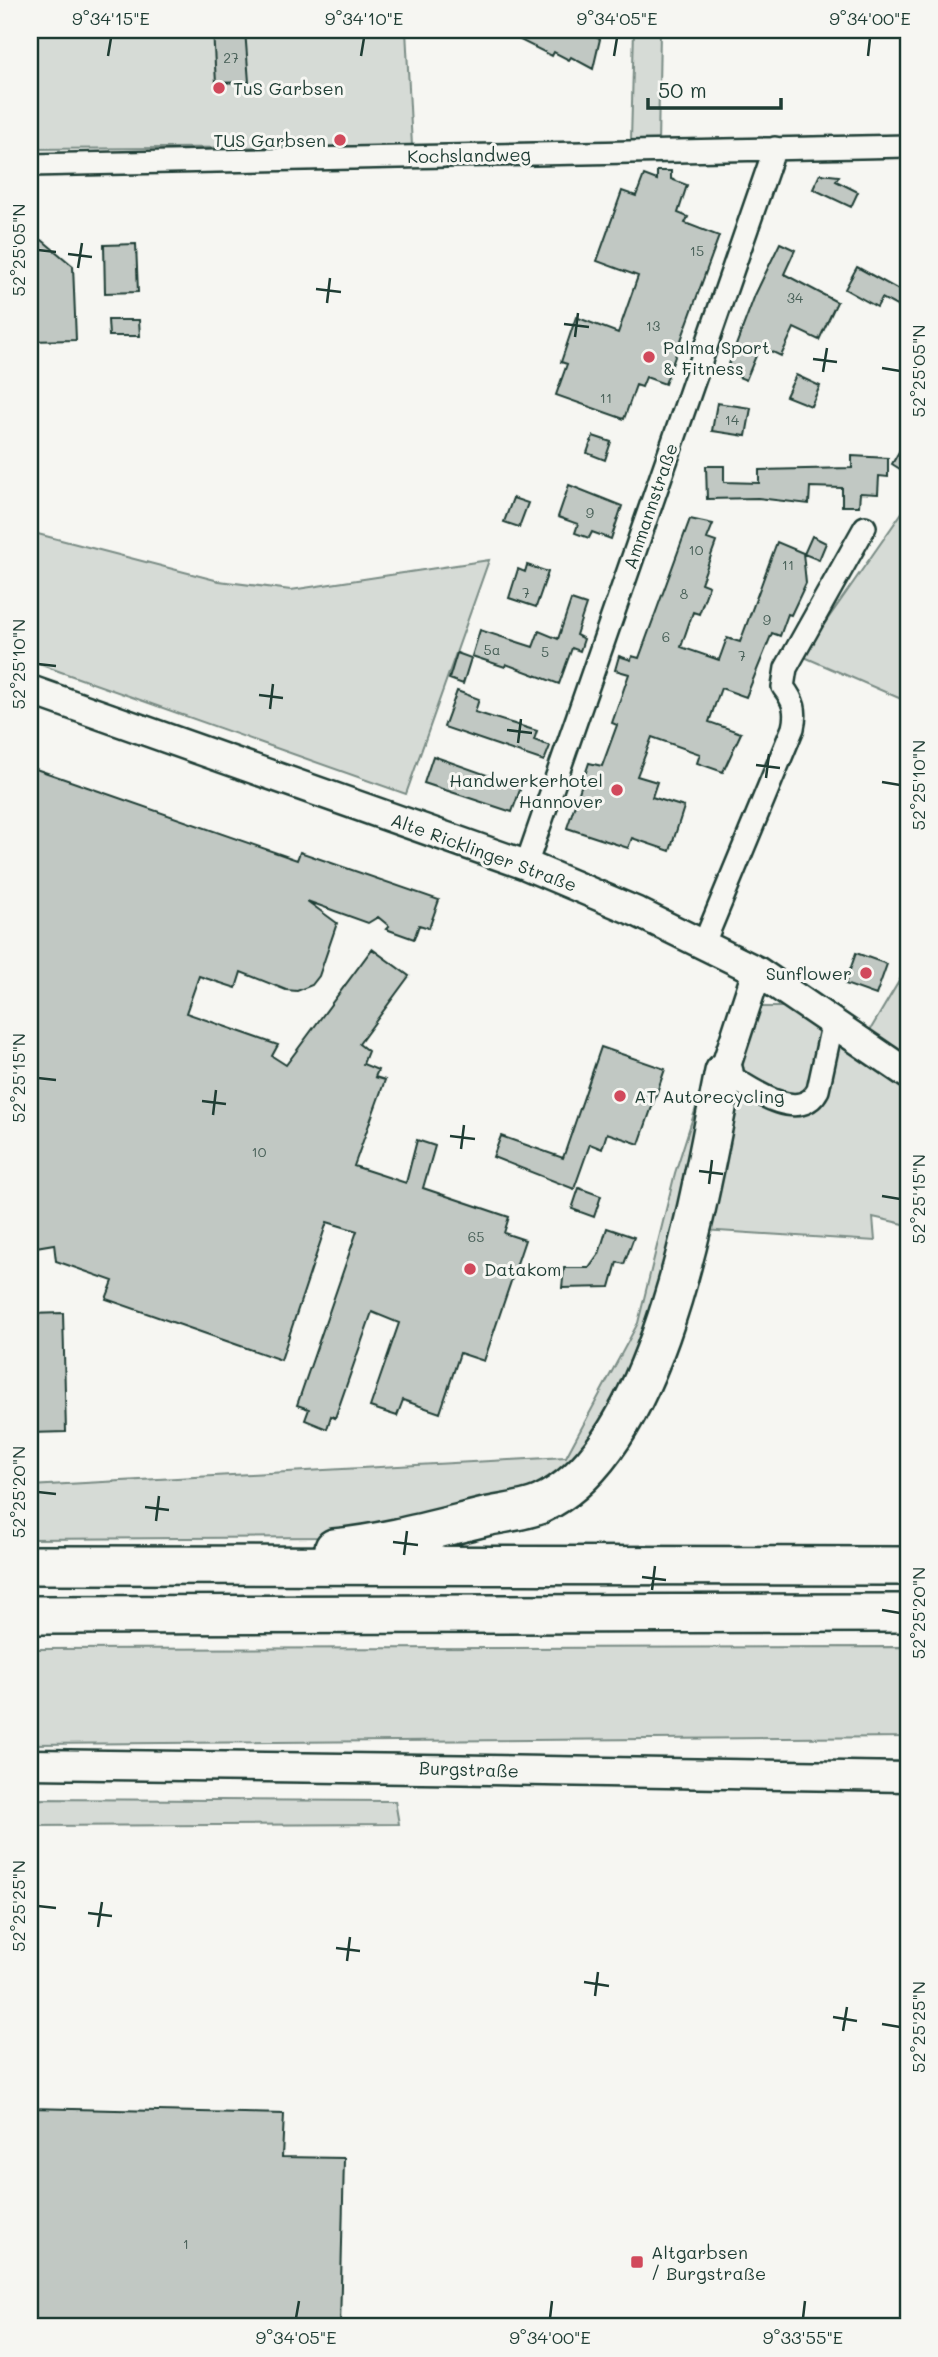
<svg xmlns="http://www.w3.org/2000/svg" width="938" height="2357" font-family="Mali,sans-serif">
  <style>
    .green { fill: #d6dbd6; stroke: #7a8c85; stroke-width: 2 }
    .building { fill: #c1c8c3; stroke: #1f3d34; stroke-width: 2 }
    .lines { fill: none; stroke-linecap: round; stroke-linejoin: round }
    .street-casing { stroke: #1f3d34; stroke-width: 26 }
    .secondary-casing { stroke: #1f3d34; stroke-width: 33 }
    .highway-casing { stroke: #1f3d34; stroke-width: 42 }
    .street { stroke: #f6f6f2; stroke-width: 21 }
    .secondary { stroke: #f6f6f2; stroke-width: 28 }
    .highway { stroke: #f6f6f2; stroke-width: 37 }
    .ticks { fill: none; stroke: #1f3d34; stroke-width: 2.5 }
    .poi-dot { fill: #d1495b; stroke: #f6f6f2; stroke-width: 2.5 }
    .labels { text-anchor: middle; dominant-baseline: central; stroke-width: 6; stroke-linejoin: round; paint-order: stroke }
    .number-label { font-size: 14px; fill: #486058 }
    .poi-label { font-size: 18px; fill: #1f3d34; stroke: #f6f6f2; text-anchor: start }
    .street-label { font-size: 18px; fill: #1f3d34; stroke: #f6f6f2 }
    .neatline { fill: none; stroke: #1f3d34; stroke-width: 2.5 }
    .ticks-label { font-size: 18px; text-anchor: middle; fill: #1f3d34 }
  </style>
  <rect width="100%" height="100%" fill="#f6f6f2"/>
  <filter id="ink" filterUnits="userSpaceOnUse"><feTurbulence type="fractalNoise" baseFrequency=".0143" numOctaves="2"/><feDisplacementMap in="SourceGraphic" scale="14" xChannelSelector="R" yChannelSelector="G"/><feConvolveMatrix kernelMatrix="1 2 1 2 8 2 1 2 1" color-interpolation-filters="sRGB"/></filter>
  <g filter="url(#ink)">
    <path class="green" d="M30 30H406L412 146 30 149Z
      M634 30H660L658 146 631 140Z
      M908 504V702L802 656Z
      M30 532 219 581 291 590 489 560 406 794 30 661Z
      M908 966V1225L873 1217 875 1241 703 1230 610 1419 552 1484 327 1537 30 1539V1486L566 1457 638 1323 675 1173 712 1058 760 1007H789L863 1042Z
      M908 1647V1737L30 1744V1649Z
      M30 1799 395 1801 399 1824 30 1826Z"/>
    <path class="building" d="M213 30H245L249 82 216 83Z
      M500 30H597L595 37 600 39 593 69 571 57 569 60 554 52 552 56Z
      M657 171H671V179L687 185 678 213 688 217 685 223 719 236 665 384 646 377 642 387 636 385 624 419 556 395 567 364 561 362 576 317 618 333 638 276 597 261 622 191 636 196 644 175 657 180Z
      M820 174 839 176 836 181 858 192 851 207 813 189Z
      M42 240 73 266 76 340 30 341V241Z
      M780 243 795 250 784 274 837 302 819 340 794 328 781 356 760 346 746 380 726 372 755 295Z
      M136 244 138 292 105 293 104 245Z
      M857 267 908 295V312L882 298 877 307 845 289Z
      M108 320H139L140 336H109Z
      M796 375 820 386 811 406 786 396Z
      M717 403 751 408 746 436 712 431Z
      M593 436 611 442 605 460 587 453Z
      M908 436V474L892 464Z
      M852 456 888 458V477L879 476 878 494 860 493 859 506H842V488L810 487 809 504 758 498 707 499 706 466H724V482L759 483V470L852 468Z
      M569 485 622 506 611 539 592 532 589 538 575 533 578 524 558 517Z
      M513 498 528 503 519 527 504 522Z
      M690 519 713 524 707 539 716 542 701 583 709 586 699 614 693 612 681 647 719 660 727 638 740 642 777 542 803 553 806 583 791 615 788 614 780 636 772 633 746 697 721 688 709 722 741 733 723 772 697 763 700 754 652 737 637 776 657 782 652 797 684 807 670 851 632 838 628 848 567 828 589 763 602 766 617 725 612 723 629 674 615 670 619 656 631 660 632 656 639 658Z
      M812 536 826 543 819 560 804 554Z
      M527 565 548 572 536 607 509 598 518 569 525 572Z
      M571 600 586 605 576 635 584 639 580 651 572 648 559 684 506 664 505 667 472 656 480 630 533 647 539 631 558 639Z
      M457 653 471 658 463 684 449 679Z
      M457 691 479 699 475 712 537 731 534 740 550 746 544 761 444 727Z
      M433 756 521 787 512 812 424 783Z
      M30 767 297 860 300 852 439 900 429 928 419 925 414 939 386 929 389 926 378 917 368 923 307 901 337 923 319 976 312 985 297 991 286 990 241 972 236 988 199 976 186 1013 278 1045 272 1056 286 1065 372 949 409 976 359 1044 368 1051 363 1064 378 1070 375 1077 385 1080 354 1166 406 1183 417 1140 435 1146 423 1188 509 1217 504 1233 525 1240 484 1361 460 1353 440 1413 403 1400 397 1416 370 1407 399 1323 372 1312 335 1418 331 1416 327 1429 305 1420 309 1409 297 1405 357 1231 327 1222 281 1360 106 1299 113 1281 56 1261 54 1244 30 1248Z
      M856 953 887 964 876 995 845 984Z
      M601 1047 665 1069 639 1144 607 1133 602 1149 590 1144 574 1189 493 1157 501 1136 563 1158Z
      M579 1188 601 1196 594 1217 572 1209Z
      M607 1228 634 1237 624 1264 617 1262 610 1287 562 1288 564 1268H589L599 1254Z
      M63 1313 66 1432 30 1433V1314Z
      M30 2108 284 2114 282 2157 344 2158 340 2327H30Z"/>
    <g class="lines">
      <g class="street-casing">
        <path id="street" d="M30 165 908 146
          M526 865 775 148
          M704 943 793 728C797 711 794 701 783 687L786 668 865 527
          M724 1072C747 1086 799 1126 818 1090L833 1021"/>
      </g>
      <g class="secondary-casing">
        <path id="secondary" d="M30 690 526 865 637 912 757 971 908 1074
          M724 1072 757 971
          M30 1764C323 1766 615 1773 908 1777"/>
      </g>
      <g class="highway-casing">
        <path id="highway" d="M334 1548C385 1543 435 1529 485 1517 503 1513 525 1511 541 1504 662 1448 700 1190 724 1072
          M30 1565 908 1566
          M30 1615 908 1613"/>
      </g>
      <use href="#street" class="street"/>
      <use href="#secondary" class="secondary"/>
      <use href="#highway" class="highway"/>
    </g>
  </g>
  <path class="ticks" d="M108 56 111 38M361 56 364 38M614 56 617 38M868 56 870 38M38 250 56 252M68 254 92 257M78 268 82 243M316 289 341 292M327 303 330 278M564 324 589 327M575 337 578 313M813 359 837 362M882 368 900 371M823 372 827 348M38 664 56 666M259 695 283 698M270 709 273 684M507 730 532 733M518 743 521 719M756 765 780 768M766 778 769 754M882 782 900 785M38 1078 56 1080M202 1101 226 1104M213 1115 216 1090M450 1136 475 1139M461 1149 464 1125M699 1171 723 1174M709 1184 712 1160M882 1196 900 1199M38 1492 56 1494M145 1507 169 1510M156 1521 159 1496M393 1542 418 1545M404 1555 407 1531M642 1577 666 1580M652 1590 655 1566M882 1610 900 1613M38 1906 56 1908M88 1913 112 1916M98 1927 102 1902M336 1948 360 1951M347 1961 350 1937M584 1982 609 1986M595 1996 598 1972M833 2017 857 2021M882 2024 900 2027M843 2031 847 2007M296 2318 299 2301M550 2318 552 2301M803 2318 805 2301"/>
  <g class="poi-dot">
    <circle cx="219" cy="88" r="7"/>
    <circle cx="340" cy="140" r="7"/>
    <circle cx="649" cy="357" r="7"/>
    <circle cx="617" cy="790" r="7"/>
    <circle cx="866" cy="973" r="7"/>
    <circle cx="620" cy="1096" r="7"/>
    <circle cx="470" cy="1269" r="7"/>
    <rect x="630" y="2255" width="14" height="14" rx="3.5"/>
  </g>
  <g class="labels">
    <g class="number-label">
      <text x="231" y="57">27</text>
      <text x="697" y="250">15</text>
      <text x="795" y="297">34</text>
      <text x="653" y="325">13</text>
      <text x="606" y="397">11</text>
      <text x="732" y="419">14</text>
      <text x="590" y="512">9</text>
      <text x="696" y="549">10</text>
      <text x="788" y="564">11</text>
      <text x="526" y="592">7</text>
      <text x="684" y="593">8</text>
      <text x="767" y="619">9</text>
      <text x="666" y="636">6</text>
      <text x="492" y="649">5a</text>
      <text x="545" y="651">5</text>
      <text x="742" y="655">7</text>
      <text x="259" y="1151">10</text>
      <text x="476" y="1236">65</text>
      <text x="186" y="2243">1</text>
    </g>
    <g class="poi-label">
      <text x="233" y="88">TuS Garbsen</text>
      <text x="326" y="140" text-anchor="end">TUS Garbsen</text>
      <text x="663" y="347">Palma Sport<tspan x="663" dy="21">&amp; Fitness</tspan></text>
      <text x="603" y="780" text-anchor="end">Handwerkerhotel<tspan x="603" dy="21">Hannover</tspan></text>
      <text x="852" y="973" text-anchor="end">Sunflower</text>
      <text x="634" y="1096">AT Autorecycling</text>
      <text x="484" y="1269">Datakom</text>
      <text x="651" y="2252">Altgarbsen<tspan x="651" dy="21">/ Burgstraße</tspan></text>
    </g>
    <g class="street-label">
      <text transform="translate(469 155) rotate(-1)">Kochslandweg</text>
      <text transform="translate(650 506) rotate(-71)">Ammannstraße</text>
      <text transform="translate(484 852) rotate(20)">Alte Ricklinger Straße</text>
      <text transform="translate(469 1769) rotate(2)">Burgstraße</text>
    </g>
  </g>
  <rect width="938" height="2357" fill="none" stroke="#f6f6f2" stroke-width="77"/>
  <path d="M648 98v10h133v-10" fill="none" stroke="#1f3d34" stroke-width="3.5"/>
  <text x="658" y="98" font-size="21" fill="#1f3d34" stroke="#f6f6f2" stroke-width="5" paint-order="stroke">50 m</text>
  <rect x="38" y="38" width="862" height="2280" class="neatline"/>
  <g class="ticks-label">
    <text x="111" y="25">9°34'15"E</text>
    <text x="364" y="25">9°34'10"E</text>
    <text x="617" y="25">9°34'05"E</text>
    <text x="870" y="25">9°34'00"E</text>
    <text transform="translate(19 250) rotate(-90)" y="6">52°25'05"N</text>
    <text transform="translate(919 371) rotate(-90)" y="6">52°25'05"N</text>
    <text transform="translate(19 664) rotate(-90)" y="6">52°25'10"N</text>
    <text transform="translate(919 785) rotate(-90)" y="6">52°25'10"N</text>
    <text transform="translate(19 1078) rotate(-90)" y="6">52°25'15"N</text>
    <text transform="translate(919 1199) rotate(-90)" y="6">52°25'15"N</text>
    <text transform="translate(19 1492) rotate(-90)" y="6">52°25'20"N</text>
    <text transform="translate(919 1613) rotate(-90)" y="6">52°25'20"N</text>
    <text transform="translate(19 1906) rotate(-90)" y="6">52°25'25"N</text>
    <text transform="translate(919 2027) rotate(-90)" y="6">52°25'25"N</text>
    <text x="296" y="2344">9°34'05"E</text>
    <text x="550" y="2344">9°34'00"E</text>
    <text x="803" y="2344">9°33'55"E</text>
  </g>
</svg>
